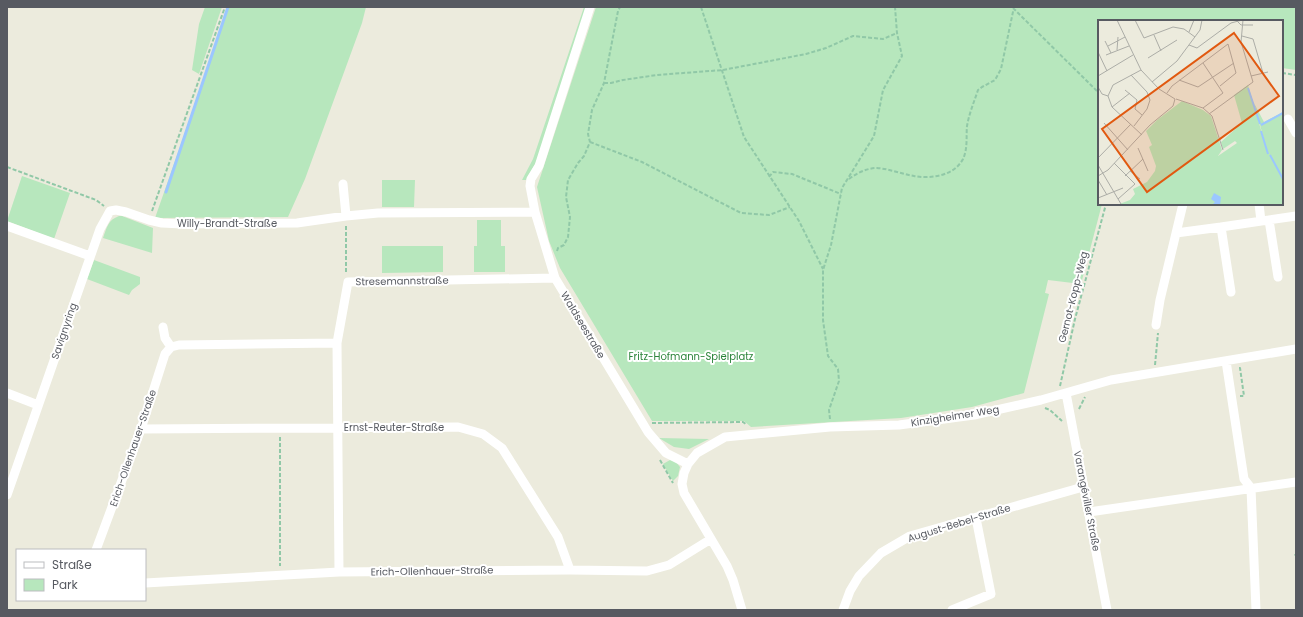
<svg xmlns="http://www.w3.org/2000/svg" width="1303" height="617" font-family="Poppins,sans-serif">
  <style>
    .green { fill: #b7e7bd }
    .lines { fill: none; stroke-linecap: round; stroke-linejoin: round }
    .stream { stroke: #9bc7ff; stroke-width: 3 }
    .path { stroke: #90c8a7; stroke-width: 2; stroke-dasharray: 4 2; stroke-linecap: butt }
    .minor { stroke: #fff; stroke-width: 9 }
    .labels { text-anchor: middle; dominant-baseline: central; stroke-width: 4; stroke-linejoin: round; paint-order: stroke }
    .street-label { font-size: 10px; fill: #575a61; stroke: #fff }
    .park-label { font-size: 10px; fill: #2c843b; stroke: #fff }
    .inset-river { fill: none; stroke: #9bc7ff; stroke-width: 2 }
    .inset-road { fill: none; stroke: #acada7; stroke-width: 1 }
    .view { fill: #e15910; fill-opacity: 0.15; stroke: #e15910; stroke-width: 2 }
    .inset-edge { fill: none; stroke: #575a61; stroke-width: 2 }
  </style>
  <rect width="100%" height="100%" fill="#ecebdd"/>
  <path class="green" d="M205 7H222L199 74 192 70 199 24Z
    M229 7H366L362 23 305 179 288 217 155 218Z
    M584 7H587L538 159 526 180H522L533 159Z
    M596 7H1296V70L1282 68V21H1099V204H1102L1081 284 1048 280 1045 293 1031 289 1049 294 1024 393 972 407 901 418 751 427 744 421H652L560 268 549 241 537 187Z
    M22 176 70 193 54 239 7 221Z
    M382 180H415L414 207H382Z
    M119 216H122L153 228 152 253 103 238C107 227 108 220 119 216Z
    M477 220H501V246H505V272H474V246H477Z
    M382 246H443V272L382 273Z
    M94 260 140 277V284L132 290 129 295 87 279Z
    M659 438 709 439 689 449 674 447Z
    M670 460 675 461 680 467 678 476 673 481 663 464Z"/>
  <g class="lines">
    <path class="stream" d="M166 192 228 7"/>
    <path class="path" d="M701 7 744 137 799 221 823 269
      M1013 8 1099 93
      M1282 73 1296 75
      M604 83H611L623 80 657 75 723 70 806 54 826 48 853 36 883 39 897 33
      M590 142 642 162 741 213 769 215 790 207
      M7 167 96 200 104 206
      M769 177 773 172 792 174 841 194
      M849 179C857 173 867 168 877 168 890 169 902 174 914 176 931 179 954 176 963 159 968 148 966 137 967 126 969 114 974 102 978 90L982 87 995 80 1001 69 1014 7
      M152 211 225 7
      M346 226V273
      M557 251 558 248 564 245 568 237 570 217 566 197 568 180 578 163 584 156 590 142 588 134 592 110 604 83 618 11 620 7
      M1155 365 1158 333
      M1239 368H1240L1244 396H1240
      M1060 386 1075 319 1106 204
      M1045 408 1050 410 1062 421
      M1079 409 1085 397
      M830 419 829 410 839 381 838 369 828 356 823 320V270L831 245 842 188 874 136 883 90 902 56 897 33 895 7
      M652 423 743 422 747 425
      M280 437V566
      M660 460 673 483
      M1295 554 1296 556"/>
    <path class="minor" d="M590 7 539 166 531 179 530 186 535 212 555 278 648 432 666 453 688 464
      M1288 119 1296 133
      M343 184 346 216
      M1259 204 1261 221
      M1269 220 1278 277
      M7 226 90 256
      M1221 227 1231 292
      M1176 233 1221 227 1296 216
      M1156 325 1160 300 1183 204
      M163 327 165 338 171 347
      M1226 361 1244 479 1251 488
      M7 393 38 405
      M1066 393 1107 610
      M141 429 458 427 483 434 502 448 558 537 570 570
      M1251 488 1256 610
      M7 495 100 229 110 211 116 210 126 212 149 220 162 223 182 224 297 223 346 216 378 213 535 212
      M1089 512 1296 482
      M96 550 141 429 165 354 171 347 179 345 337 343
      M339 572 337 343 348 282 555 278
      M145 583 339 572 570 570 647 571 669 565 711 539
      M742 610 733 580 727 566 684 493 682 484 684 473 688 464 697 453 725 437 830 427 899 425 974 415 1041 400 1111 380 1296 349
      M843 610 850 591 859 576 881 553 910 536 1083 487
      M952 610 991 594 976 518"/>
  </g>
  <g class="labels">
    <g class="street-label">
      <text x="227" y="223">Willy-Brandt-Straße</text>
      <text transform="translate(402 281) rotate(-1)">Stresemannstraße</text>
      <text transform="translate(1073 297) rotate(-76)">Gernot-Kopp-Weg</text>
      <text transform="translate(583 325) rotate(59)">Waldseestraße</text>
      <text transform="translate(64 331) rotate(-71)">Savignyring</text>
      <text transform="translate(955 416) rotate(-9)">Kinzigheimer Weg</text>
      <text x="394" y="427">Ernst-Reuter-Straße</text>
      <text transform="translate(133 448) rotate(-71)">Erich-Ollenhauer-Straße</text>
      <text transform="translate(1087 501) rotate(79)">Varangéviller Straße</text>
      <text transform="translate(959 523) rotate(-17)">August-Bebel-Straße</text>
      <text transform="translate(432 571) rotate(-1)">Erich-Ollenhauer-Straße</text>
    </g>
    <g class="park-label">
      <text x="691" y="356">Fritz-Hofmann-Spielplatz</text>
    </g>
  </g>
  <g transform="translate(1098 20)">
    <rect width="185" height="185" fill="#ecebdd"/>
    <path d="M150 65 170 134 156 83 166 102 185 92V185H19L32 180 37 174 35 169 49 162 57 151 58 146 51 127 54 125 48 111 59 100 84 81 105 90 113 96 124 130 120 136 139 123 137 121 125 129 115 96 123 122 144 103 136 75Z" fill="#b7e7bd"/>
    <path d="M116 173 123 177 122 185H114L117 182 113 179Z" fill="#9bc7ff"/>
    <path class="inset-river" d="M150 68 162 104M163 105 185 93M163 111 170 134M172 135 185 159"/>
    <path class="inset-road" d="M19 0 43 50 61 69 77 79M37 0 46 18 75 7 86 9 97 17M139 1 143 5H155M91 12 96 0M56 15 63 31M144 16 155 19 165 53M7 21 13 33M91 25 99 28 133 3 144 0M10 26 27 17M19 30 20 17M0 32 9 51M8 35 31 26M50 38 79 20M43 50 15 65 10 76 14 87 44 115M33 55 49 72 52 80 49 89 36 106M0 56 35 35M153 56 170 52M81 60 100 67 136 43M54 62 79 41 102 10 104 0M0 67 4 74 10 76M27 70 39 80 37 89 44 95M69 73 74 66 130 24 138 53 122 66M78 79 105 88 114 96 125 130M14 87 32 73M105 88 125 73 105 43M111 94 155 62 143 22 145 0M6 103 30 130M40 128 50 151M0 138 33 104M16 143 37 164 20 179M0 145 23 184M32 151 42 159M0 156 10 150 52 105 75 86 77 79M27 156 45 139M0 160 9 175M0 178 25 168"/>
    <path class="view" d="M136 13 181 76 49 172 4 109Z"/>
    <rect width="185" height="185" class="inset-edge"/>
  </g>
  <rect width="1303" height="617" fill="none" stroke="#575a61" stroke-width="16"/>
  <rect x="16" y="549" width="130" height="52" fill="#ffffff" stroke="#bcbdc0"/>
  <rect x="24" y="562" width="20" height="6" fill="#ffffff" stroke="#bcbdc0"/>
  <text x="52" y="569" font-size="12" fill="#575a61">Straße</text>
  <rect x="24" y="579" width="20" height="12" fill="#b7e7bd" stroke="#bcbdc0"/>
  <text x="52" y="589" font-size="12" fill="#575a61">Park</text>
</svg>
